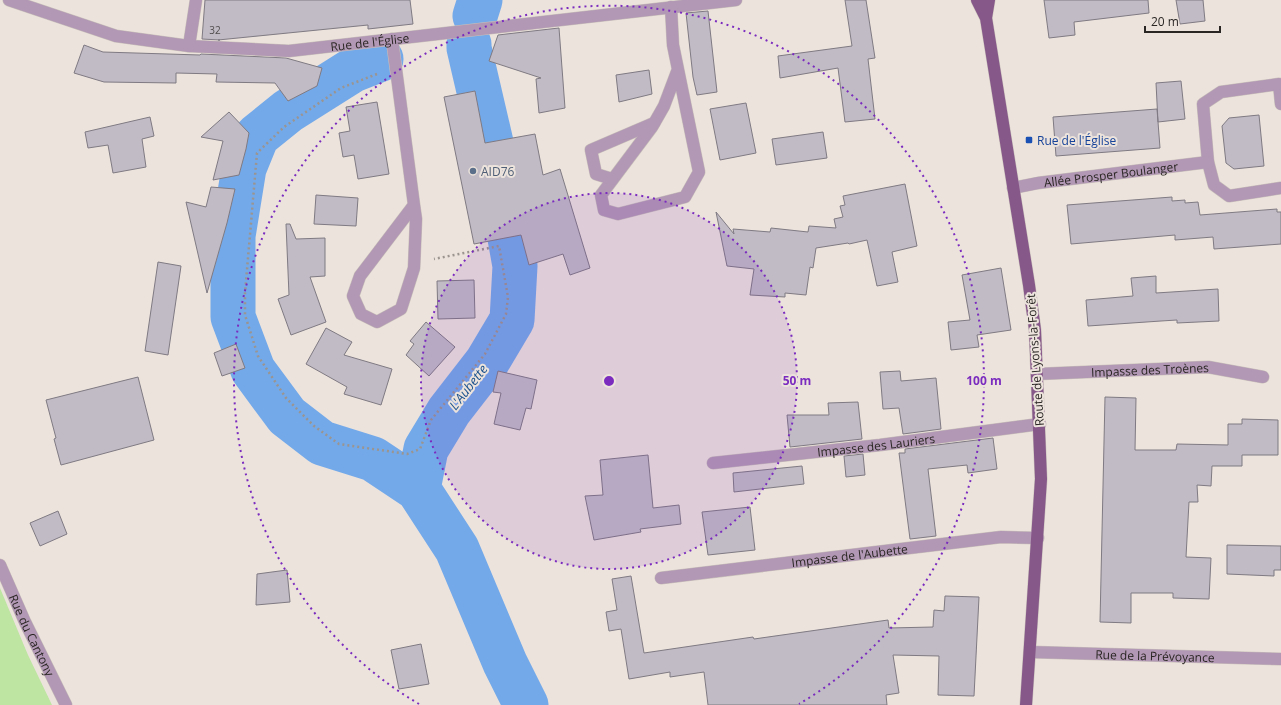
<svg xmlns="http://www.w3.org/2000/svg" width="1281" height="705" font-family="'Open Sans',sans-serif">
  <style>
    .green { fill: #bee5a2 }
    .lines { fill: none; stroke-linecap: round; stroke-linejoin: round }
    .river { stroke: #73a9e9; stroke-width: 45 }
    .building { fill: #c0bbc4; stroke: #7f7a83 }
    .minor-casing { stroke: #c9c1bb; stroke-width: 13 }
    .major-casing { stroke: #c9c1bb; stroke-width: 13 }
    .path { stroke: #9b948f; stroke-width: 2.5; stroke-dasharray: 2 3; stroke-linecap: butt }
    .minor { stroke: #b298b4; stroke-width: 12 }
    .major { stroke: #865789; stroke-width: 12 }
    .ring { fill: none; stroke: #7b2cbf; stroke-width: 2; stroke-dasharray: 2 4 }
    .transit-dot { fill: #1a4fb4; stroke: #ece3dc; stroke-width: 1.5 }
    .service-dot { fill: #5c6f8a; stroke: #ece3dc; stroke-width: 1.5 }
    .labels { text-anchor: middle; dominant-baseline: central; stroke-width: 4; stroke-linejoin: round; paint-order: stroke }
    .number-label { font-size: 10px; fill: #504b4c }
    .street-label { font-size: 12px; fill: #2a2624; stroke: #ece3dc }
    .transit-label { font-size: 12px; fill: #164399; stroke: #ece3dc; text-anchor: start }
    .service-label { font-size: 12px; fill: #4e5e75; stroke: #ece3dc; text-anchor: start }
    .water-label { font-size: 13px; font-style: italic; fill: #1d538e; stroke: #ece3dc }
    .centre { fill: #7b2cbf; stroke: #ece3dc; stroke-width: 2 }
    .ring-label { font-size: 12px; text-anchor: middle; font-weight: bold; fill: #7b2cbf; stroke: #ece3dc; stroke-width: 4; stroke-linejoin: round; paint-order: stroke }
  </style>
  <rect width="100%" height="100%" fill="#ece3dc"/>
  <path class="green" d="M0 588 28 655 52 705H0Z"/>
  <g class="lines">
    <path class="river" d="M475 16 480 0
      M469 44V48L499 177 515 266 512 320 487 362 449 411 426 449 418 489 457 549 505 663 526 705
      M381 59 353 70 288 111 257 136 244 168 233 236V317L253 370 287 416 322 443 373 459 418 489"/>
  </g>
  <path class="building" d="M205 0H410L413 24 368 29V25L218 40H220L202 39Z
    M845 0H866L875 58 868 59 875 119 845 122 838 68 780 78 778 56 852 46Z
    M1044 0H1148L1149 13 1074 22 1075 35 1049 38Z
    M1176 0H1203L1205 21 1180 24Z
    M708 11 717 92 697 95 693 77 686 13Z
    M559 28 565 108 539 113 536 79 541 78 489 61 498 35Z
    M84 45 103 52 200 55 201 54 286 58 322 68 317 86 288 101 275 83 216 82 217 74 176 73V83L104 82 74 73Z
    M649 70 652 94 619 102 616 75Z
    M1181 81 1185 119 1158 122 1156 83Z
    M475 91 485 143 535 134 543 175 560 169 590 268 570 275 563 254 529 265 521 235 474 244 444 97Z
    M377 102 389 174 358 179 354 155 343 157 339 133 350 131 346 107Z
    M746 103 756 153 720 160 710 109Z
    M1157 109 1160 148 1056 156 1053 117Z
    M229 112 249 133 246 149 239 175 213 180 223 141 201 137Z
    M1259 115 1264 166 1234 169 1226 163 1222 126 1229 118Z
    M150 117 154 136 142 139 146 167 113 173 108 145 88 148 85 132Z
    M823 132 827 158 776 165 772 139Z
    M905 184 917 246 892 252 898 282 877 286 867 240 849 244 848 243 816 248 813 268 810 267 806 295 785 293V297L750 295 754 269 727 266 716 212 734 234 733 229 770 232 771 228 808 232 809 226 836 228 834 219 843 217 840 206 845 205 843 196Z
    M211 187 235 189 227 223 207 293 186 202 206 207Z
    M316 195 358 198 356 226 314 224Z
    M1172 197V201L1185 200V203L1198 202 1200 215 1277 209V212H1281V244L1214 249 1213 237 1175 240V235L1071 244 1067 205Z
    M286 224H290L296 239 325 238V276L310 277 326 322 291 335 278 299 289 295Z
    M158 262 181 266 168 355 145 351Z
    M1001 268 1011 330 977 335 979 347 951 350 948 322 970 320 962 275Z
    M1156 276V293L1218 289 1219 321 1177 323V320L1161 321 1088 326 1086 300 1133 296 1131 278Z
    M474 280 475 318 438 319 437 281Z
    M426 322 455 347 429 376 406 355 414 344 410 341Z
    M326 328 352 342 344 355 392 369 381 405 344 394 347 387 306 364Z
    M236 344 245 368 222 376 214 353Z
    M498 371 537 380 531 409 526 408 520 430 494 424 501 393 493 392Z
    M900 371 901 381 936 378 941 429 903 434 899 408 883 409 880 372Z
    M138 377 154 440 61 465 54 439 56 438 46 400Z
    M1105 397 1136 398 1135 450H1176L1177 444 1228 445V424H1242V419L1278 420V455H1242V466H1212L1211 486 1197 485 1198 502H1189L1186 557 1211 558 1209 599 1173 598V593H1131V623L1100 622Z
    M858 402 862 439 790 447 787 415H829L828 403Z
    M993 438 997 469 968 473 967 465 928 469 936 536 910 539 899 453H905V449Z
    M863 454 865 475 846 477 844 456Z
    M648 455 653 508 679 505 681 524 640 529 641 532 594 540 585 496 603 495 600 460Z
    M802 466 804 484 734 492 733 473Z
    M750 507 755 550 708 555 702 512Z
    M58 511 67 534 40 546 30 523Z
    M1227 545 1281 546V570H1274V576L1227 574Z
    M287 570 290 602 256 605 257 574Z
    M631 576 644 653 753 637 754 639 888 620 889 628 933 627 934 610 944 611 945 596 979 597 974 696 938 695 939 656 893 655 899 693 886 695 887 705H708L704 672 670 677V672L629 679 621 629 609 631 606 612 617 610 612 579Z
    M421 644 429 684 399 689 391 650Z"/>
  <g class="lines">
    <g class="minor-casing">
      <g id="minor">
        <path id="s1" d="M9 0 116 36 189 46 289 51 736 0"/>
        <path d="M671 7 673 45 699 172 685 197 618 214 604 210 601 195 652 127 664 106 678 69"/>
        <path d="M392 39 414 205 416 219 414 268 401 309 377 322 361 314 353 296 360 276 414 205"/>
        <path d="M189 46 196 0"/>
        <path d="M1281 104 1279 84 1221 92 1203 104 1208 162 1214 185 1229 196 1281 188"/>
        <path d="M612 179 596 174 591 150 654 123"/>
        <path id="s2" d="M1013 188 1038 183 1208 162"/>
        <path id="s3" d="M1037 374 1208 367 1263 377"/>
        <path id="s4" d="M713 463 880 445 1040 424"/>
        <path id="s5" d="M0 565 25 622 66 705"/>
        <path id="s6" d="M661 578 1001 537 1038 538"/>
        <path id="s7" d="M1030 652 1281 659"/>
      </g>
    </g>
    <g class="major-casing">
      <path id="major" d="M977 0 986 18 1029 285 1035 330 1041 479 1026 705
        M986 18 989 0"/>
    </g>
    <path class="path" d="M377 74 341 88 284 127 257 153 245 293V315L258 356 286 398 314 426 339 444 407 454 420 449 431 420 485 354 506 314 508 297 499 246 434 259"/>
    <use href="#minor" class="minor"/>
    <use href="#major" class="major"/>
  </g>
  <circle cx="609" cy="381" r="188" fill="#7b2cbf" fill-opacity=".12"/>
  <g class="ring">
    <circle cx="609" cy="381" r="188"/>
    <path d="M419 704A375 375 0 1 1 799 704"/>
  </g>
  <rect class="transit-dot" x="1025" y="136" width="8" height="8" rx="2"/>
  <circle class="service-dot" cx="473" cy="171" r="4"/>
  <g class="labels">
    <g class="number-label">
      <text x="215" y="30">32</text>
    </g>
    <g class="street-label">
      <text stroke="none"><textPath href="#s1" startOffset="368">Rue de l'Église</textPath></text>
      <text stroke="none"><textPath href="#s2" startOffset="99">Allée Prosper Boulanger</textPath></text>
      <text transform="translate(1035 360) rotate(-94)">Route de Lyons-la-Forêt</text>
      <text stroke="none"><textPath href="#s3" startOffset="113">Impasse des Troènes</textPath></text>
      <text stroke="none"><textPath href="#s4" startOffset="164">Impasse des Lauriers</textPath></text>
      <text stroke="none"><textPath href="#s6" startOffset="190">Impasse de l'Aubette</textPath></text>
      <text stroke="none"><textPath href="#s5" startOffset="77">Rue du Cantony</textPath></text>
      <text stroke="none"><textPath href="#s7" startOffset="125">Rue de la Prévoyance</textPath></text>
    </g>
    <g class="transit-label">
      <text x="1037" y="140">Rue de l'Église</text>
    </g>
    <g class="service-label">
      <text x="481" y="171">AID76</text>
    </g>
    <g class="water-label">
      <text transform="translate(468 387) rotate(-52)">L'Aubette</text>
    </g>
  </g>
  <circle cx="609" cy="381" r="6" class="centre"/>
  <g class="ring-label">
    <text x="797" y="385">50 m</text>
    <text x="984" y="385">100 m</text>
  </g>
  <path d="M1145 26v6h75v-6" fill="none" stroke="#2a2624" stroke-width="2"/>
  <text x="1151" y="26" font-size="12" fill="#2a2624" stroke="#ece3dc" stroke-width="3" paint-order="stroke">20 m</text>
</svg>
